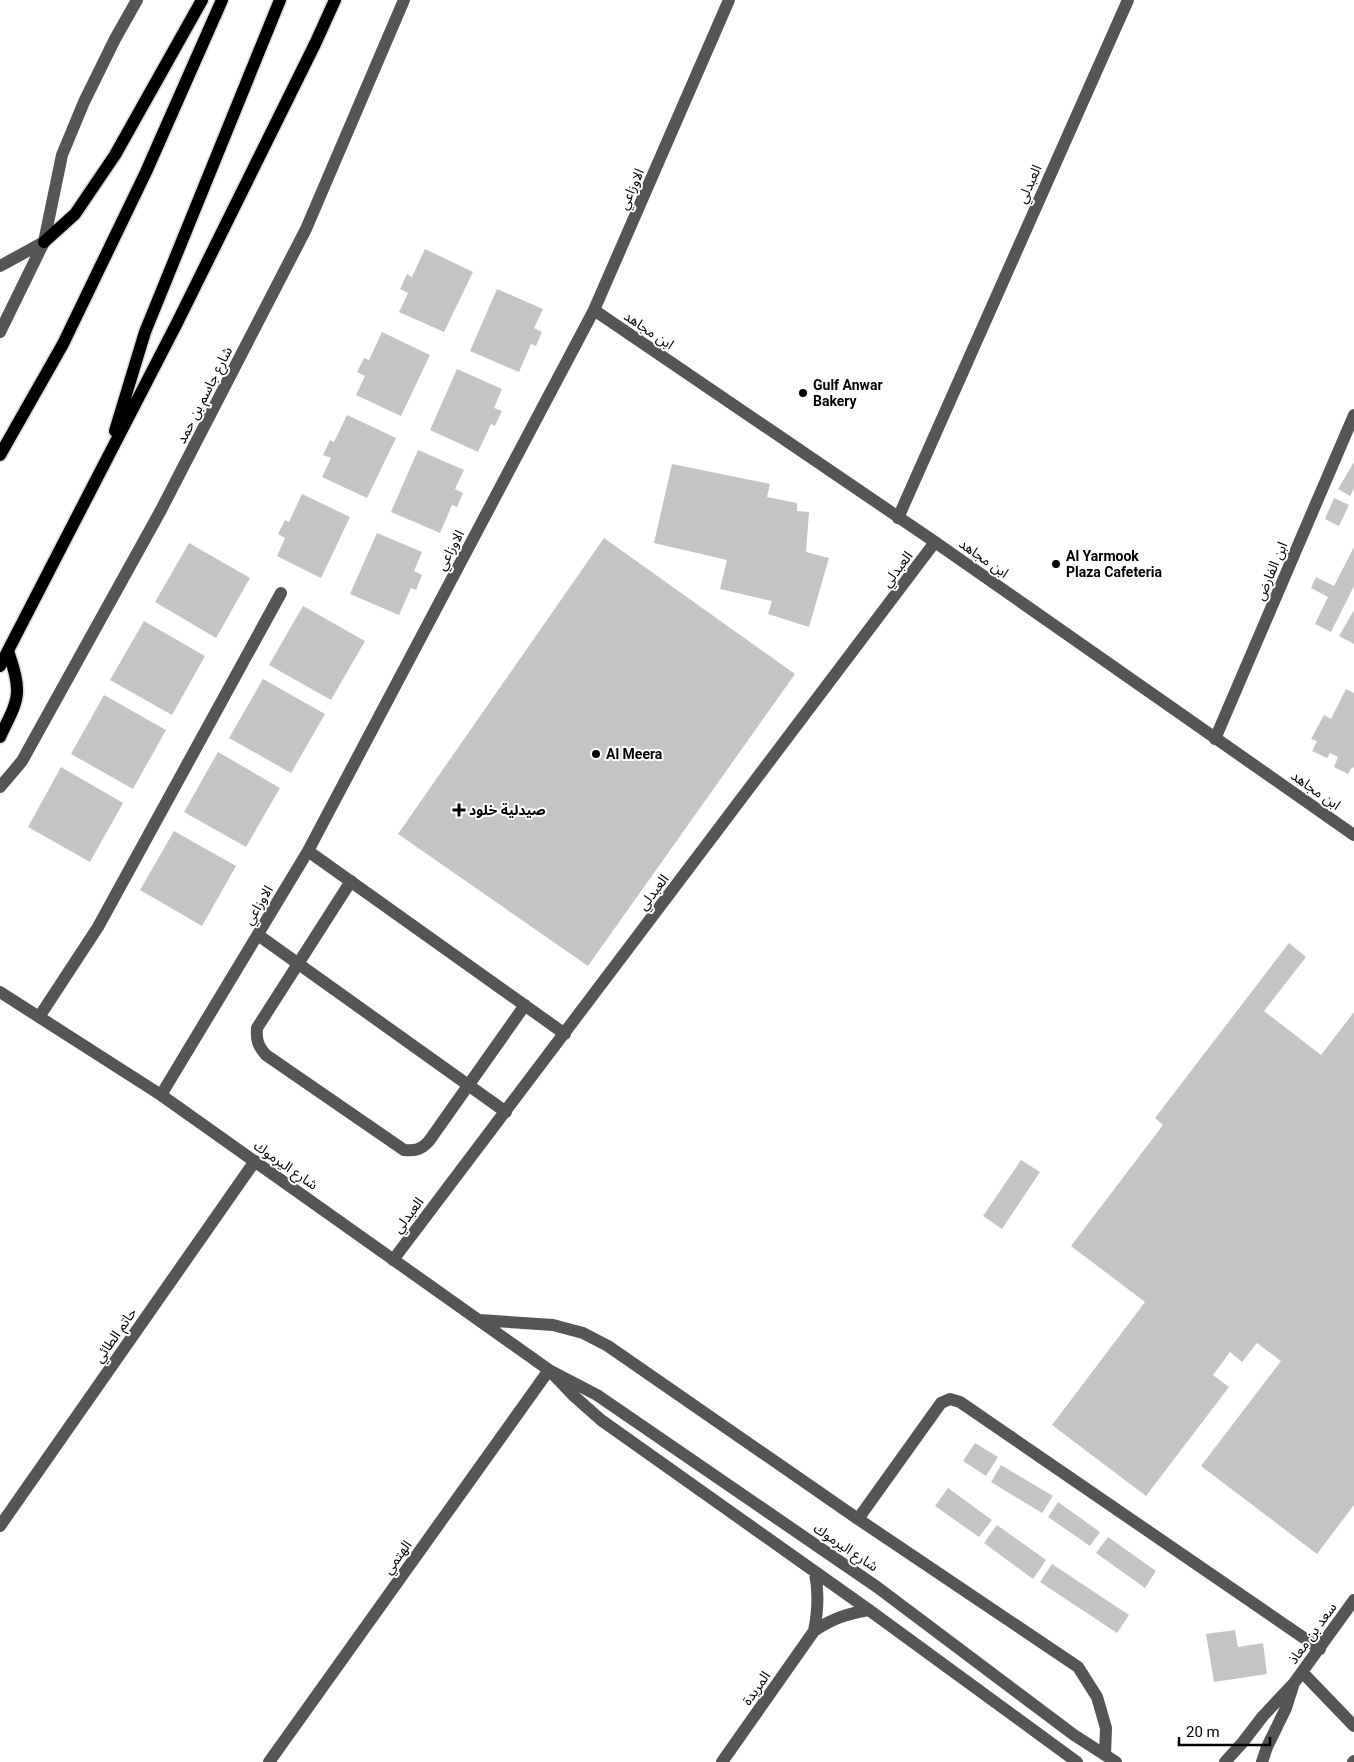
<svg xmlns="http://www.w3.org/2000/svg" width="1354" height="1762" font-family="Roboto,'Noto Sans Arabic',sans-serif">
  <style>
    .building { fill: #c4c4c4 }
    .lines { fill: none; stroke-linecap: round; stroke-linejoin: round }
    .major-casing { stroke: #dbdbdb; stroke-width: 15 }
    .minor { stroke: #555; stroke-width: 12 }
    .major { stroke: #000; stroke-width: 12 }
    .poi-dot { fill: #000; stroke: #fff; stroke-width: 2 }
    .labels { text-anchor: middle; dominant-baseline: central; stroke-width: 4; stroke-linejoin: round; paint-order: stroke }
    .street-label { font-size: 14px; fill: #000; stroke: #fff }
    .poi-label { font-size: 14px; font-weight: bold; fill: #000; stroke: #fff; text-anchor: start }
  </style>
  <rect width="100%" height="100%" fill="#fff"/>
  <path class="building" d="M425 249 473 272 444 332 399 312 408 293 400 289 407 274 412 277Z
    M497 289 543 309 534 328 542 332 536 346 531 344 519 372 470 351Z
    M382 332 430 355 401 416 356 395 365 376 357 372 364 358 369 360Z
    M457 369 502 389 494 408 502 411 495 426 491 424 478 452 430 430Z
    M347 415 396 438 367 498 322 477 331 458 323 455 330 440 334 442Z
    M418 450 464 470 455 489 463 493 457 507 452 505 440 533 391 512Z
    M1354 462V489L1350 496 1338 489Z
    M672 464 770 484 767 497 797 503V511L809 512 806 552 829 558 809 627 768 614 772 601 720 589 727 560 654 543Z
    M302 494 350 517 321 578 277 556 285 538 278 534 285 520 289 522Z
    M1334 498 1349 505 1339 526 1325 519Z
    M377 533 422 552 414 571 422 575 416 590 411 588 399 615 350 594Z
    M604 538 795 674 588 966 398 834Z
    M189 543 250 578 216 638 155 602Z
    M1354 547V586L1331 632 1315 624 1328 597 1311 588 1316 577 1334 586Z
    M303 606 365 641 331 700 269 665Z
    M1354 610V644L1339 636Z
    M144 621 205 656 172 715 110 680Z
    M263 679 325 714 291 773 229 738Z
    M1346 689 1354 693V768L1352 767 1348 774 1334 767 1338 757 1330 753 1327 758 1312 751 1317 741 1311 739 1324 715 1331 719Z
    M104 695 166 730 133 789 71 754Z
    M218 752 280 788 246 847 184 812Z
    M61 767 123 803 90 862 28 827Z
    M174 831 236 866 202 926 140 890Z
    M1289 943 1306 957 1264 1011 1321 1055 1354 1012V1505L1317 1554 1201 1466 1281 1361 1257 1343 1242 1362 1230 1352 1213 1375 1229 1387 1146 1496 1052 1425 1145 1302 1071 1246 1163 1125 1155 1118Z
    M1021 1160 1040 1172 1002 1229 983 1216Z
    M975 1443 998 1457 986 1476 963 1461Z
    M1001 1465 1053 1496 1042 1513 991 1482Z
    M948 1488 992 1520 979 1537 935 1506Z
    M1058 1502 1100 1532 1090 1546 1048 1517Z
    M997 1525 1046 1560 1033 1579 984 1543Z
    M1108 1537 1156 1571 1145 1588 1096 1553Z
    M1052 1564 1129 1615 1117 1633 1040 1582Z
    M1235 1630 1238 1647 1263 1643 1267 1674 1214 1682 1206 1634Z"/>
  <g class="lines">
    <g class="major-casing">
      <path id="major" d="M44 242 75 214 115 155 202 0
        M115 431 145 332 280 0
        M0 455 63 344 146 172 222 0
        M0 666 177 323 315 44 335 0
        M0 737C6 723 18 705 17 689 17 676 12 663 8 651"/>
    </g>
    <path class="minor" d="M0 266 44 242
      M594 310 935 542 1354 835
      M0 332 44 242 62 155 84 102 115 39 137 0
      M898 518 1128 0
      M1215 739 1354 415
      M0 787 22 761 161 510 306 229 404 0
      M308 851 565 1034
      M351 881 257 1028C256 1040 258 1046 266 1055L404 1150C415 1151 421 1150 429 1141L525 1005
      M258 935 506 1112
      M0 992 161 1095 549 1370 597 1395 877 1587 1074 1735 1116 1762
      M39 1017 98 927 281 593
      M161 1095 308 851 594 310 729 0
      M393 1260 935 542
      M479 1320 553 1325 583 1333 608 1346 858 1519 1078 1667 1097 1697 1106 1728 1105 1755
      M553 1374 574 1396 601 1420 869 1610 1077 1762
      M858 1519 941 1403 950 1399 960 1402 1320 1649
      M0 1526 255 1161
      M814 1631C818 1611 819 1593 815 1573
      M1302 1672 1354 1726
      M269 1762 549 1370
      M722 1762 814 1631C833 1618 847 1614 869 1610
      M1225 1762 1243 1742 1263 1716 1294 1683 1354 1600
      M1262 1762 1267 1747 1286 1708 1293 1686
      M1353 1762 1354 1761"/>
    <use href="#major" class="major"/>
  </g>
  <g class="poi-dot">
    <circle cx="803" cy="393" r="5"/>
    <circle cx="1056" cy="564" r="5"/>
    <circle cx="596" cy="754" r="5"/>
    <path d="M456.5 802.5h5v5h5v5h-5v5h-5v-5h-5v-5h5z"/>
  </g>
  <g class="labels">
    <g class="street-label">
      <text transform="translate(1029 184) rotate(-66)">العبدلي</text>
      <text transform="translate(631 189) rotate(-66)">الاوزاعي</text>
      <text transform="translate(649 330) rotate(34)">ابن مجاهد</text>
      <text transform="translate(204 395) rotate(-63)">شارع جاسم بن حمد</text>
      <text transform="translate(450 550) rotate(-62)">الاوزاعي</text>
      <text transform="translate(984 558) rotate(35)">ابن مجاهد</text>
      <text transform="translate(897 569) rotate(-53)">العبدلي</text>
      <text transform="translate(1271 571) rotate(-67)">ابن الفارض</text>
      <text transform="translate(1316 790) rotate(35)">ابن مجاهد</text>
      <text transform="translate(653 892) rotate(-53)">العبدلي</text>
      <text transform="translate(258 905) rotate(-59)">الاوزاعي</text>
      <text transform="translate(286 1165) rotate(35)">شارع اليرموك</text>
      <text transform="translate(408 1215) rotate(-53)">العبدلي</text>
      <text transform="translate(115 1335) rotate(-55)">حاتم الطائي</text>
      <text transform="translate(846 1547) rotate(34)">شارع اليرموك</text>
      <text transform="translate(397 1557) rotate(-54)">الهتمي</text>
      <text transform="translate(1312 1633) rotate(-54)">سعد بن معاذ</text>
      <text transform="translate(756 1688) rotate(-55)">المريدة</text>
    </g>
    <g class="poi-label">
      <text x="813" y="385">Gulf Anwar<tspan x="813" dy="16">Bakery</tspan></text>
      <text x="1066" y="556">Al Yarmook<tspan x="1066" dy="16">Plaza Cafeteria</tspan></text>
      <text x="606" y="754">Al Meera</text>
      <text x="469" y="810">صيدلية خلود</text>
    </g>
  </g>
  <path d="M1179 1737v8h91v-8" fill="none" stroke="#000000" stroke-width="2.5"/>
  <text x="1186" y="1737" font-size="15" fill="#000000" stroke="#ffffff" stroke-width="4" paint-order="stroke">20 m</text>
</svg>
